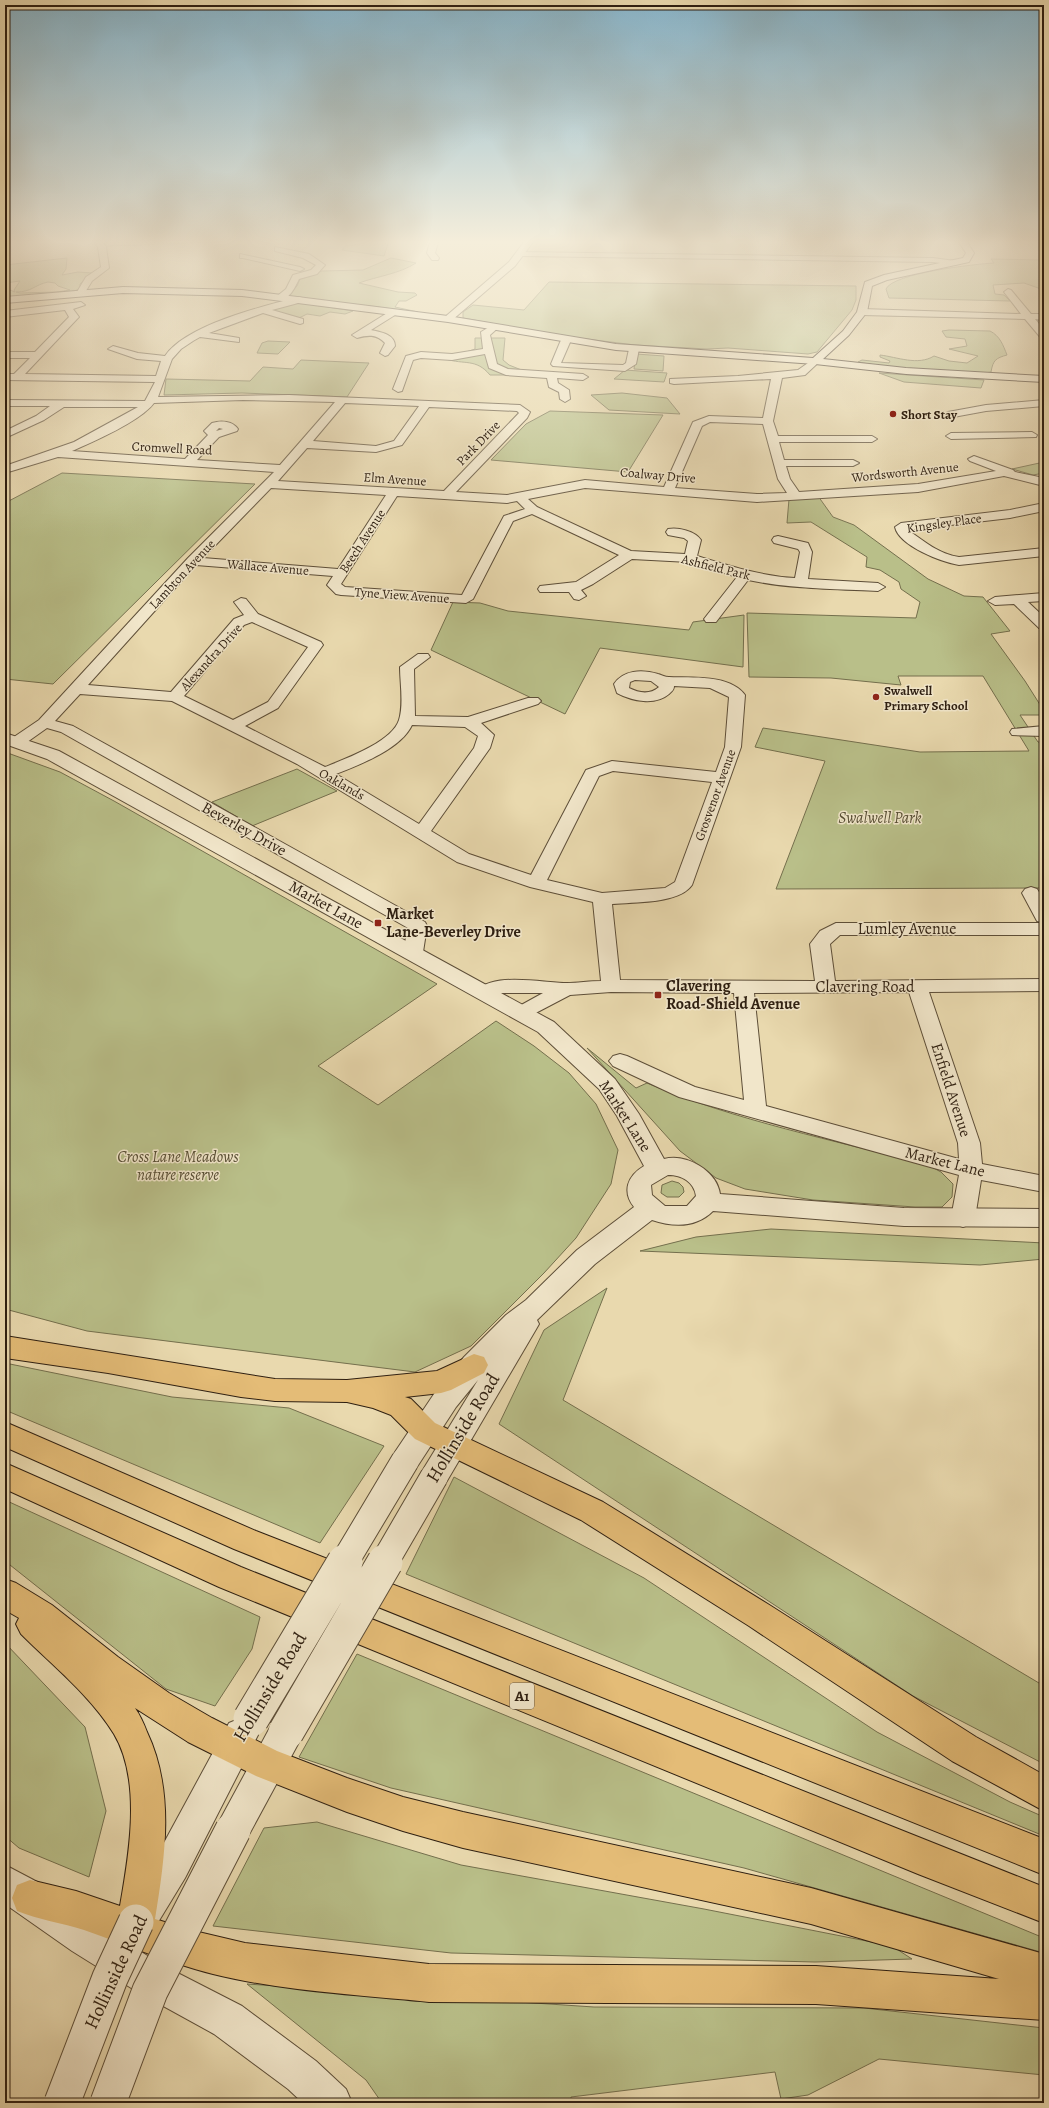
<svg xmlns="http://www.w3.org/2000/svg" width="1049" height="2108" font-family="Alegreya,serif">
  <style>
    .green { fill: #b9bf89; stroke: #746f4d; fill-rule: evenodd }
    .lines { fill: none; stroke-linecap: round; stroke-linejoin: round }
    .minor-casing { stroke: #5d4e38; stroke-width: 2 }
    .tertiary-casing { stroke: #5d4e38; stroke-width: 2 }
    .secondary-casing { stroke: #2e1f11; stroke-width: 2 }
    .trunk-casing { stroke: #2e1f11; stroke-width: 2 }
    .minor { fill: #f1e6ca; fill-rule: evenodd }
    .tertiary { fill: #f1e6ca; fill-rule: evenodd }
    .secondary { fill: #f1e6ca; fill-rule: evenodd }
    .trunk { fill: #e4bc77; fill-rule: evenodd }
    .tertiary-bridge-far1-casing { stroke: #5d4e38; stroke-width: 29; stroke-linecap: butt }
    .tertiary-bridge-casing { stroke: #5d4e38; stroke-width: 37; stroke-linecap: butt }
    .tertiary-bridge-far1 { stroke: #f1e6ca; stroke-width: 27 }
    .tertiary-bridge { stroke: #f1e6ca; stroke-width: 35 }
    .poi-dot { fill: #8f2418; stroke: #f1e6ca; stroke-width: 1.5 }
    .labels { text-anchor: middle; dominant-baseline: central; stroke-width: 3; stroke-linejoin: round; paint-order: stroke }
    .far-poi-label { font-size: 13px; font-weight: bold; fill: #2e1f11; stroke: #f1e6ca; text-anchor: start }
    .far-street-label { font-size: 13px; fill: #2e1f11; stroke: #f1e6ca }
    .shield { fill: #f1e6ca; stroke: #685b48; stroke-width: 1 }
    .shield-label { font-size: 15px; font-weight: bold; fill: #2e1f11 }
    .park-label { font-size: 16px; font-style: italic; fill: #584f35; stroke: #f1e6ca }
    .street-label { font-size: 16px; fill: #2e1f11; stroke: #f1e6ca }
    .poi-label { font-size: 16px; font-weight: bold; fill: #2e1f11; stroke: #f1e6ca; text-anchor: start }
    .near-street-label { font-size: 19px; fill: #2e1f11; stroke: #f1e6ca }
  </style>
  <rect width="100%" height="100%" fill="#e9d9ae"/>
  <filter id="stains"><feTurbulence type="fractalNoise" baseFrequency=".005" numOctaves="4"/><feColorMatrix values="0 0 0 0 .2 0 0 0 0 .09 0 0 0 0 .02 0 0 0 .5 -.17"/></filter>
  <radialGradient id="worn" r=".72"><stop offset=".6" stop-color="#630" stop-opacity="0"/><stop offset="1" stop-color="#630" stop-opacity=".3"/></radialGradient>
  <path class="green" d="M103 242H222L107 246Z
    M361 244H388L384 256 342 250 345 246Z
    M67 258 66 269 62 275 78 272 92 273 80 284V289L74 291 5 299V288L15 292 14 290 20 281 5 283V265ZM48 282 55 283 58 286 70 290 57 292 20 293 16 292C32 292 34 285 48 282Z
    M391 258 416 263C399 274 378 276 359 283L398 292 415 293 417 295 406 301H399L395 307 418 312 288 296 297 286 301 277 322 271 363 270Z
    M991 259 1044 260V290L1024 283 993 285 995 294 1004 295 1010 301 889 298 886 289C893 273 976 264 994 263Z
    M549 282 856 286V300L852 310 817 352 808 354 728 348 707 349 635 345 563 336 463 318V312L473 305 524 310Z
    M297 303H302L353 311 345 314 330 312 320 316 307 314 297 319 271 310Z
    M949 330 990 331C1000 336 1003 345 1007 355 996 358 993 360 991 372L979 374 898 369 858 362 862 360 889 363 890 361 880 357V355C897 357 918 366 934 356L949 361 967 363 978 356 949 349 967 346 965 339 946 337 942 331Z
    M475 338H505L503 360 509 365 524 371 510 375H490C476 358 464 365 446 359L475 349Z
    M268 341 290 342 278 354 257 353 262 343Z
    M636 354 664 356 663 371 634 369Z
    M301 360 369 363 347 397 242 393 164 395 166 379 250 381 263 367 293 369Z
    M625 370 667 373 664 382 614 379Z
    M879 373 984 380 981 388 904 382Z
    M622 393 667 398 680 414 609 410 591 395Z
    M550 411 663 415 628 472 491 460 526 424Z
    M1044 462V473L1033 475 1012 469Z
    M62 473 255 484 53 684 5 679V503Z
    M818 496 833 517 854 525 928 579 964 596 983 597 1010 631 991 634 1025 681 1044 711V715H1020L1038 742 1044 743V888L776 889 825 761 755 747 763 728 920 752 1029 751 983 676H898L901 685 831 678 749 677 747 613 916 618 920 602 901 589 899 582 880 570 866 567 867 557 811 522 787 523 789 499Z
    M453 602 480 603 508 611 689 630 693 622 744 615 743 667 600 648 565 714 431 650Z
    M5 752 60 772 114 801 437 984 318 1066 378 1105 496 1021 534 1046 569 1073 596 1104 618 1150 611 1184 576 1238 544 1273 471 1346 415 1372 87 1331 5 1309Z
    M297 769 337 791 252 826 212 802Z
    M587 1048 636 1088 647 1083C736 1121 834 1140 928 1165L941 1172 953 1184 952 1197 942 1207H915L813 1200 745 1189 716 1178 680 1151Z
    M672 1181 679 1183 683 1187 684 1192 679 1197H667L661 1193 662 1185Z
    M771 1229 1044 1243V1259L980 1265 640 1251 696 1237Z
    M607 1288 563 1400 1044 1686V1764L913 1696 499 1424 544 1330Z
    M5 1363 172 1397 289 1408 384 1446 320 1543 5 1410Z
    M454 1477 644 1578 877 1732 1010 1802 1044 1817V1836L406 1574Z
    M5 1500 260 1617 252 1649 215 1706 166 1689 5 1561Z
    M5 1643 85 1727 106 1811 89 1877 19 1848 5 1836Z
    M357 1654 1044 1938V1953L744 1868 391 1788 299 1757Z
    M317 1822 461 1865 704 1909 892 1946 912 1959 815 1962 451 1953 213 1926 264 1828Z
    M247 1984 594 2007 864 2008 1044 2028V2075L879 2059 808 2095 781 2099 775 2072 571 2097V2103H382L366 2080Z"/>
  <g class="lines">
    <g class="minor-casing">
      <path id="minor" d="M94 242H102L106 247 109 268 92 281 84 294H78L77 292 86 277 101 267 98 247Z
        M430 242H438L435 253 439 258 438 260H432L427 253Z
        M275 247 309 254 325 265 317 274 299 279C295 287 289 302 277 299L276 297 286 289 293 275 311 270 316 265 303 258 275 251Z
        M518 252 933 258 955 261 959 263 955 265 933 262 521 256H518Z
        M240 254 300 267 304 269 300 271 243 258H240Z
        M1008 289 1011 290 1031 314H1044V320L1035 319 1044 330V339L1041 338 1025 319 862 315 858 312 862 309 1021 314 1004 292Z
        M299 297 302 298V302L272 310 303 319V323L300 324 263 313 209 333 239 338V342L200 337 193 341 181 349 172 359 158 397 289 395 520 405 530 412 527 418 456 492 507 495 585 480 664 487 693 422 709 416 763 418 771 379 674 384 670 383V379L738 376 798 370 815 358 820 361 805 375 782 378 773 421 778 436H872L877 439 872 442H779L784 460H853L859 463 853 466H786L790 479 799 492 918 484 996 471 970 461 968 459 974 456 1013 470 1015 472 1044 478V484L1040 485 1004 476 918 492 757 502 585 488 528 499 537 507 631 551 685 554 688 541 684 538 668 535 666 532 668 529C678 527 695 531 701 540L697 556C730 566 761 576 795 578L800 552 798 549 774 543 772 540 774 537 778 536 808 543 812 552 808 579 878 583 885 587 878 591C835 589 791 589 748 580L716 622H706L704 619 737 577 689 562 632 559 593 584 581 590 586 596 579 600 574 599 569 592H540L538 589 540 586 576 582 619 555 532 514 513 521 473 599 466 603 341 595 336 594 327 585 333 576 196 565 88 685 171 692 234 619 244 615 234 602 241 598 246 599 258 614 321 642 323 645 278 708 245 726 325 767C345 759 392 742 399 720 404 704 400 683 400 667L418 654H428L430 657 414 669 415 716 468 717 528 698H538L541 701 538 704 481 723 494 735 490 748 431 831 469 854 531 875 586 770 612 761 716 772 725 747 729 697 710 688 674 686C674 690 672 691 669 694 655 706 632 701 617 693L614 684C623 670 642 669 658 674 662 675 665 677 669 677 691 678 730 674 745 695L741 747 692 885C679 904 633 902 612 904L620 980 815 981 810 944 820 931 836 923H1044V935H840L830 944 835 981 1044 979V991L929 992 980 1143 982 1164 1044 1176V1192L981 1180 975 1218 971 1224 963 1227 955 1224 951 1218 959 1175 679 1097 613 1066 609 1061 613 1056 620 1054 627 1056 695 1087 744 1100 734 993 611 992 570 995 528 1017 521 1019 514 1017 511 1013 514 1009 543 993H502L485 999 478 997 475 993C490 971 544 983 567 983 578 983 589 981 601 981L593 902 530 887 457 862 297 764 172 701 80 694 55 721 73 726 425 922 427 926 423 952 420 956 413 958 406 956 403 952 408 928 61 732 47 728 23 745H11L9 742 11 739 39 720 188 558 274 472 58 457 5 473V466L74 442 138 407H64L44 420 5 438V431L36 416 50 406H5V400L145 401 155 382 5 380V374H14L30 358H5V352H35L69 317 65 310 5 317V311L81 302 85 305 73 309 79 317 77 319 25 374 156 376 161 361 137 359 108 349 113 346 138 353 165 356C186 325 263 306 299 297ZM243 400 335 402 280 465 197 460 219 437 237 431 238 429C233 421 221 420 212 423L204 431 208 435 185 459 72 451C93 442 141 421 154 403ZM345 403 419 406 394 441 376 446 313 441ZM429 407 517 411 519 413 444 491 278 481 307 448 376 452 402 445ZM710 422 763 424 778 479 787 493 757 494 675 488 702 426ZM219 428 223 429 216 431ZM271 488 386 495 338 569 203 558ZM397 496 507 503 517 501 525 509 504 516 462 595 345 587 341 584ZM252 622 308 647 268 702 233 720 184 696 244 625ZM635 680 651 681 659 687C650 695 639 693 629 688L630 682ZM412 725 465 727 478 736 474 748 419 824 336 774C359 765 401 749 412 725ZM613 771 712 782 675 882 665 888 602 893 547 880 599 776ZM909 992 958 1143 959 1159 766 1106 754 993Z
        M392 310 396 313 395 315 371 330C380 332 395 334 395 346L388 355 385 356 380 353 385 343C376 334 368 335 357 338L352 335Z
        M494 324 499 327 490 335 497 364 508 369 583 374 588 377 583 380 557 378 558 383 569 390 570 399 565 402 560 399 559 392 549 387 547 378 506 375 489 368 485 354 452 360 421 358 413 360 402 391 398 392 393 389 406 356 421 352 452 354 483 349 481 332Z
        M566 337 571 340 561 363 623 365 626 363 629 349 634 346 639 349 636 364 625 371 553 366 551 364 561 340Z
        M1044 400V406L986 411 948 418 943 415 948 412 986 405Z
        M1032 432 1037 435 1036 437 951 439 946 436 951 433Z
        M1044 503V511L1010 518 908 530C925 542 939 554 959 557L1044 548V556L959 565C942 562 899 546 895 527L901 523 1010 510Z
        M1044 593V601L1028 602 1044 617V629L1039 628 1014 604 995 605 988 601 995 597Z
        M1044 726V736L1012 735 1010 732 1012 729Z
        M1031 887 1037 889 1044 900V923L1037 921 1022 893 1025 889Z"/>
    </g>
    <g class="tertiary-casing">
      <path id="tertiary" d="M524 242H533L515 266 451 321H445V317L509 262Z
        M5 733 59 751 554 1022 615 1079 639 1114 664 1159C686 1153 717 1171 720 1194L904 1208 1044 1209V1227L904 1226 713 1211C696 1228 673 1227 652 1220L595 1264 537 1320 539 1324 535 1331 444 1486 434 1489 424 1486 419 1477 424 1468 478 1380 456 1407 415 1470 405 1473 395 1470 391 1461 395 1452 436 1391 464 1357 506 1315 526 1300 577 1250 634 1207C622 1192 627 1176 644 1166L617 1116 599 1089 538 1032 47 759 5 744ZM668 1175C682 1175 694 1182 696 1196L687 1206H665L652 1195 651 1185Z
        M286 1716 298 1720 303 1732 298 1744 245 1842 233 1848 221 1842 215 1830 221 1818 274 1720Z
        M241 1718 253 1723 258 1735 185 1878 157 1924 144 1929 131 1924 126 1911 131 1898 159 1852 229 1723Z
        M5 1865 43 1885 98 1925 162 1965 242 2006 316 2061 346 2089 352 2103H303L288 2089 214 2034 136 1991 72 1951 5 1904Z"/>
    </g>
    <g class="secondary-casing">
      <path id="secondary" d="M959 242H967L974 253 969 262 887 280 872 286 867 312 849 335 823 359 906 368 1044 376V382L906 374 815 364 616 350 448 322 242 296 123 293 5 303V297L123 287 242 290 448 316 616 344 813 358 843 331 857 312 865 282 884 275 963 258 966 253Z"/>
    </g>
    <g class="trunk-casing">
      <path id="trunk" d="M5 1336 275 1379 347 1380 437 1371 474 1354 484 1357 488 1365 484 1373 451 1390 441 1393 405 1397 411 1399 435 1423 603 1502 771 1606 976 1737 1044 1775V1811L952 1761 749 1626 581 1520 415 1439 391 1415 373 1408 347 1402 275 1401 241 1397 108 1373 5 1358Z
        M5 1422 256 1531 1044 1839V1875L234 1549 5 1447Z
        M5 1463 241 1567 1044 1887V1923L918 1874 219 1587 5 1489Z
        M5 1579 16 1583 52 1605 118 1657 169 1693 212 1718 277 1751 347 1778 403 1797 463 1812 811 1888 1044 1954V2020L816 2004 429 2002C359 1995 281 1991 213 1974 169 1963 127 1945 84 1930 62 1923 39 1920 17 1911L12 1898 17 1885 30 1880 76 1891 120 1906C129 1855 142 1781 114 1734 90 1695 53 1666 21 1634L16 1624 19 1618 5 1610ZM135 1708 188 1742 256 1776 347 1812 403 1831 463 1848 811 1924 999 1979 816 1966 429 1964 245 1943 190 1930 155 1919C165 1857 175 1791 147 1732 144 1724 140 1715 135 1708Z"/>
    </g>
    <use href="#minor" class="minor"/>
    <use href="#tertiary" class="tertiary"/>
    <use href="#secondary" class="secondary"/>
    <use href="#trunk" class="trunk"/>
    <g class="tertiary-bridge-far1-casing">
      <path id="tertiary-bridge-far1" d="M344 1563 405 1461
        M384 1563 434 1477"/>
    </g>
    <g class="tertiary-bridge-casing">
      <path id="tertiary-bridge" d="M251 1719 345 1562
        M286 1732 385 1562
        M62 2103 110 1978 136 1922
        M108 2103 150 1991 233 1830"/>
    </g>
    <use href="#tertiary-bridge-far1" class="tertiary-bridge-far1"/>
    <use href="#tertiary-bridge" class="tertiary-bridge"/>
  </g>
  <linearGradient id="sky" x2="0" y2="1"><stop stop-color="#88b7ce"/><stop offset="0.45" stop-color="#f5eedb"/><stop offset="1" stop-color="#f5eedb" stop-opacity="0"/></linearGradient>
  <rect width="1049" height="538" fill="url(#sky)"/>
  <g class="poi-dot">
    <circle cx="893" cy="414" r="4"/>
    <circle cx="876" cy="697" r="4"/>
    <rect x="374" y="919" width="8" height="8" rx="2"/>
    <rect x="654" y="991" width="8" height="8" rx="2"/>
  </g>
  <g class="labels">
    <g class="far-poi-label">
      <text x="901" y="414">Short Stay</text>
      <text x="884" y="690">Swalwell<tspan x="884" dy="15">Primary School</tspan></text>
    </g>
    <g class="far-street-label">
      <text transform="translate(478 443) rotate(-46)">Park Drive</text>
      <text transform="translate(172 448) rotate(3)">Cromwell Road</text>
      <text transform="translate(905 472) rotate(-6)">Wordsworth Avenue</text>
      <text transform="translate(658 475) rotate(5)">Coalway Drive</text>
      <text transform="translate(395 479) rotate(4)">Elm Avenue</text>
      <text transform="translate(944 523) rotate(-8)">Kingsley Place</text>
      <text transform="translate(362 541) rotate(-57)">Beech Avenue</text>
      <text transform="translate(268 567) rotate(5)">Wallace Avenue</text>
      <text transform="translate(716 567) rotate(14)">Ashfield Park</text>
      <text transform="translate(182 574) rotate(-47)">Lambton Avenue</text>
      <text transform="translate(402 595) rotate(4)">Tyne View Avenue</text>
      <text transform="translate(211 657) rotate(-48)">Alexandra Drive</text>
      <text transform="translate(342 784) rotate(30)">Oaklands</text>
      <text transform="translate(715 795) rotate(-70)">Grosvenor Avenue</text>
    </g>
    <rect class="shield" x="510" y="1683" width="24" height="26" rx="3"/>
    <g class="shield-label">
      <text x="522" y="1696">A1</text>
    </g>
    <g class="park-label">
      <text x="880" y="818">Swalwell Park</text>
      <text x="178" y="1157">Cross Lane Meadows<tspan x="178" dy="18">nature reserve</tspan></text>
    </g>
    <g class="street-label">
      <text transform="translate(244 829) rotate(29)">Beverley Drive</text>
      <text transform="translate(326 905) rotate(29)">Market Lane</text>
      <text x="907" y="929">Lumley Avenue</text>
      <text x="865" y="987">Clavering Road</text>
      <text transform="translate(951 1090) rotate(72)">Enfield Avenue</text>
      <text transform="translate(625 1116) rotate(57)">Market Lane</text>
      <text transform="translate(945 1162) rotate(14)">Market Lane</text>
    </g>
    <g class="poi-label">
      <text x="386" y="914">Market<tspan x="386" dy="18">Lane-Beverley Drive</tspan></text>
      <text x="666" y="986">Clavering<tspan x="666" dy="18">Road-Shield Avenue</tspan></text>
    </g>
    <g class="near-street-label">
      <text transform="translate(463 1428) rotate(-59)">Hollinside Road</text>
      <text transform="translate(270 1687) rotate(-59)">Hollinside Road</text>
      <text transform="translate(116 1972) rotate(-65)">Hollinside Road</text>
    </g>
  </g>
  <rect width="1049" height="2108" fill="none" stroke="#e9d9ae" stroke-width="20"/>
  <rect x="6" y="6" width="1037" height="2096" fill="none" stroke="#2e1f11" stroke-width="2"/>
  <rect x="10" y="10" width="1029" height="2088" fill="none" stroke="#2e1f11"/>
  <rect width="100%" height="100%" filter="url(#stains)"/>
  <rect width="100%" height="100%" fill="url(#worn)"/>
</svg>
